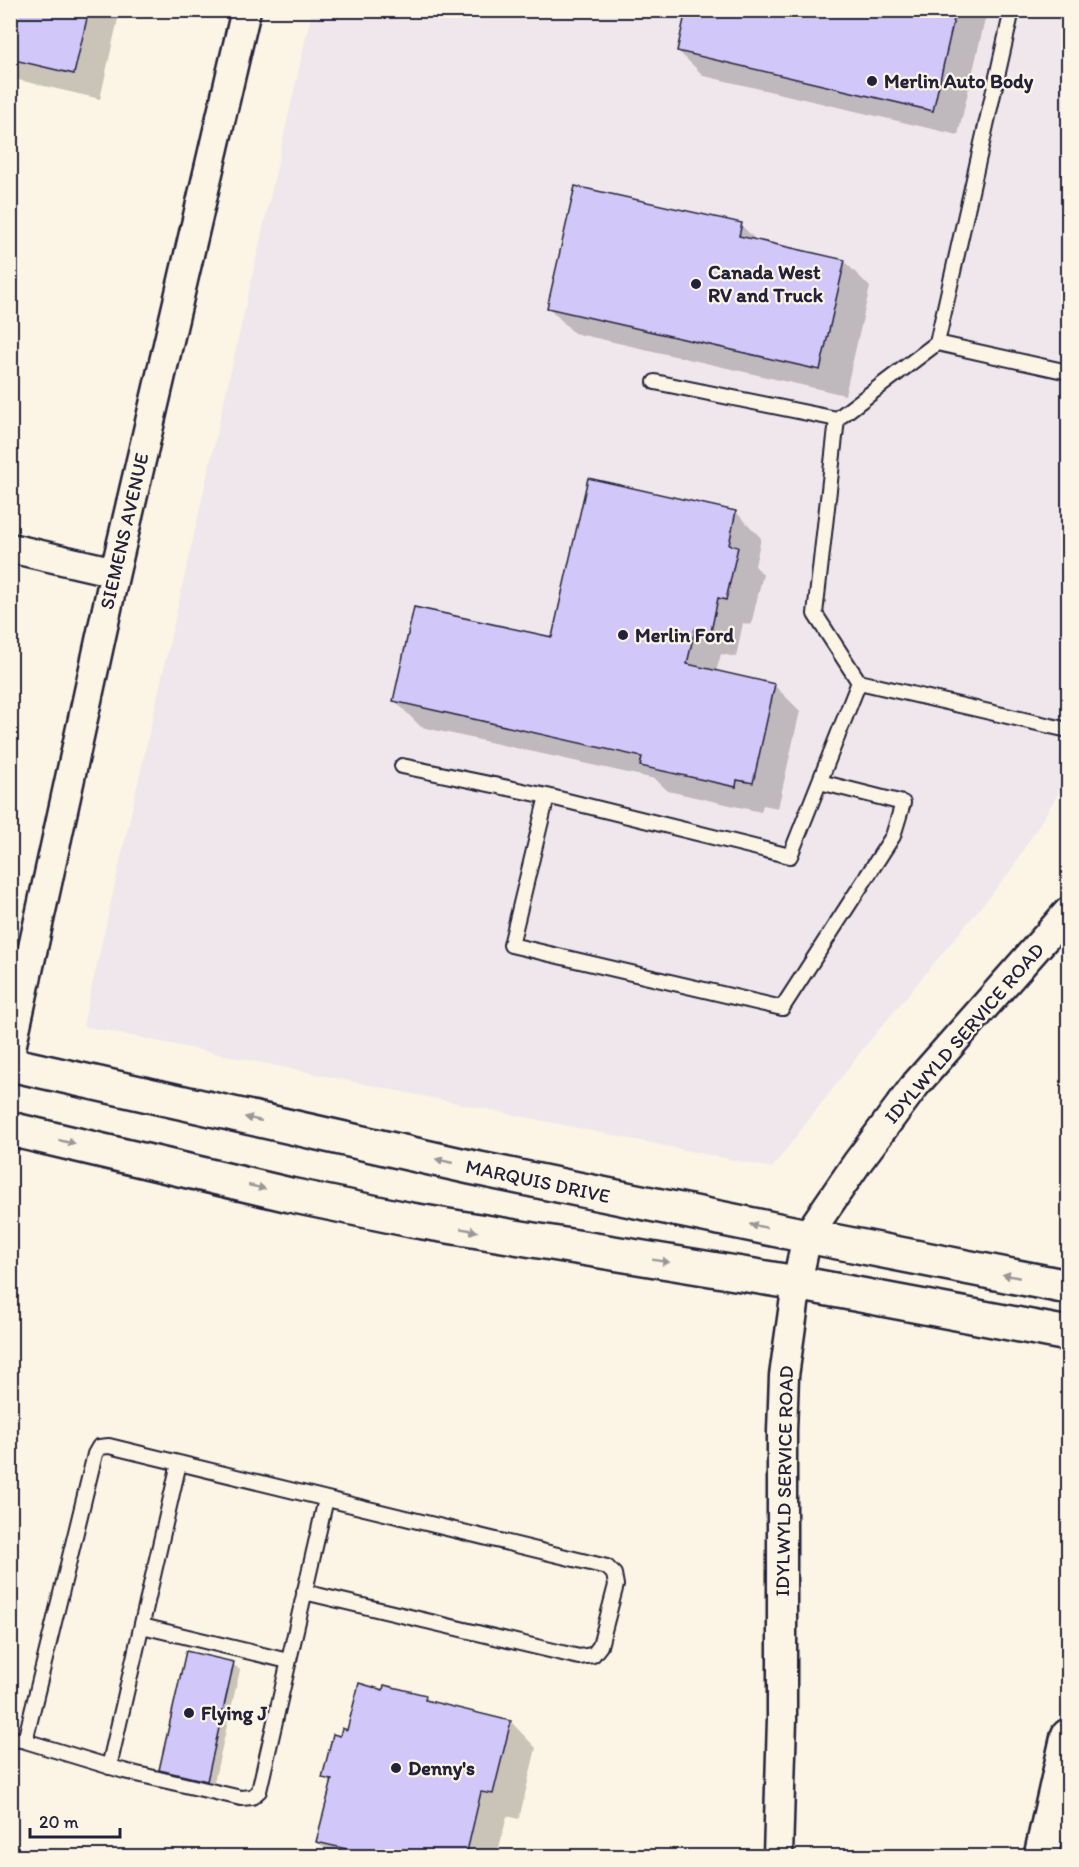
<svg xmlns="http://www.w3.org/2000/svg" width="1079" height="1867" font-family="Itim,sans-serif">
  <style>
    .built { fill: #efe7eb }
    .shadow { fill: #0003 }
    .building { fill: #d1c7f9; stroke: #22223b; stroke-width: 1.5 }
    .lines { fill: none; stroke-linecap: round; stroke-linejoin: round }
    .service-casing { stroke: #22223b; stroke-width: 18 }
    .minor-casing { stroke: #22223b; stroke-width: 33 }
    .secondary-casing { stroke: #22223b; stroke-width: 38 }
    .trunk-casing { stroke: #22223b; stroke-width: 38 }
    .service { stroke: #fcf5e5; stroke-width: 14 }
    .minor { stroke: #fcf5e5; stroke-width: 28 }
    .secondary { stroke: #fcf5e5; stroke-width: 33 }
    .trunk { stroke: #fcf5e5; stroke-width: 33 }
    .oneway { fill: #9a9698 }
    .poi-dot { fill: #22223b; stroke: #fcf5e5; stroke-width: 2 }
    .labels { text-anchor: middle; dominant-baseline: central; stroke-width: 4.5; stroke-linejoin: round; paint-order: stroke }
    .poi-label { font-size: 20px; font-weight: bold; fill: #22223b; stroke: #fcf5e5; text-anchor: start }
    .street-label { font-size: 20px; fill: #22223b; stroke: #fcf5e5 }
  </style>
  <rect width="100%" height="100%" fill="#fcf5e5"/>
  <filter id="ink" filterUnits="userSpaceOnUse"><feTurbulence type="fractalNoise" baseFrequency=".0167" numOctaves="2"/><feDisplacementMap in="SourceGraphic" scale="12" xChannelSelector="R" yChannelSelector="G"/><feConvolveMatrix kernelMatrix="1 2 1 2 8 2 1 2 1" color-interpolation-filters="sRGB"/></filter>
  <g filter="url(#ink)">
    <path class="built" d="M312 11H1068V778L1009 873 863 1049 772 1168 83 1026Z"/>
    <path class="shadow" d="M10 10H120L100 99 10 78Z
      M687 10H987V11L958 135 704 76 678 51Z
      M741 225 758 242 844 261 870 287 845 395 574 333 549 308Z
      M736 512 761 538 755 566 763 574 751 625 743 623 736 657 721 654 716 672 774 685 800 711 778 808 763 805 761 812 668 791 655 779 421 727 395 701 554 639Z
      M233 1664 240 1670 213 1786 167 1776 161 1769Z
      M384 1691 425 1696 432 1703 511 1722 536 1748 519 1819 507 1816 497 1856H333L318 1842 332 1785 324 1777 341 1738Z"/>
    <path class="building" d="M10 10H89L74 74 10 59Z
      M686 10H956L933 111 677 51Z
      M575 186 742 223 739 236 845 260 820 370 547 308Z
      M588 478 736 511 729 545 738 547 726 600 718 598 711 632 695 629 687 664 775 684 753 783 737 780 736 787 640 766 642 757 393 701 414 607 552 637Z
      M186 1651 234 1662 207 1781 159 1770Z
      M359 1683 383 1690 384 1685 426 1695 425 1700 511 1721 493 1794 481 1792 466 1856H377L316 1842 332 1780 322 1778 333 1734 340 1736 342 1728 347 1730Z"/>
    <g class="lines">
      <g class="service-casing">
        <path id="service" d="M1012 10 937 343 1068 372
          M655 382 837 419
          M859 682 815 614 837 419 937 343
          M402 766 547 796 790 856 859 682 1068 730
          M547 796 511 945 782 1008 893 836 903 803 820 782
          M142 1626 288 1661
          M10 1738 25 1741 95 1454 99 1447 109 1446 607 1567 614 1574 616 1585 600 1646 593 1655 579 1657 304 1592
          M25 1741 124 1771 241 1798 252 1797 259 1791 326 1499
          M109 1767 179 1463"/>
      </g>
      <g class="minor-casing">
        <path id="minor" d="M10 548 115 572
          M10 1053 115 572 246 10
          M778 1856 782 1719V1431L784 1376 797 1283 807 1236 857 1163 916 1084 1068 912"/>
      </g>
      <g class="secondary-casing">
        <path id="secondary" d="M10 1064 470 1167 807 1236 1068 1287
          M10 1129 290 1195 411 1220 797 1283 1068 1334"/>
      </g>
      <g class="trunk-casing">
        <path id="trunk" d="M1041 1856 1068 1736"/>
      </g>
      <use href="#service" class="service"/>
      <use href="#minor" class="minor"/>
      <use href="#secondary" class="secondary"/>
      <use href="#trunk" class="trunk"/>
    </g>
    <defs><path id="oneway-solid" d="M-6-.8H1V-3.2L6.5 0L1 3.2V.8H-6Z" transform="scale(1.5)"/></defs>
    <g class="oneway">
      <use href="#oneway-solid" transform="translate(253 1119) rotate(-167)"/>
      <use href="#oneway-solid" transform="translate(67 1142) rotate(13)"/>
      <use href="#oneway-solid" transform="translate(444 1161) rotate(-167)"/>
      <use href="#oneway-solid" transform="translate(257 1187) rotate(13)"/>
      <use href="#oneway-solid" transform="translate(758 1226) rotate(-168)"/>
      <use href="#oneway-solid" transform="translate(469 1230) rotate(10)"/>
      <use href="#oneway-solid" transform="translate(661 1261) rotate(9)"/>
      <use href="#oneway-solid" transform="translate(1011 1276) rotate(-169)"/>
    </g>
  </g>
  <g class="poi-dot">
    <circle cx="872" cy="81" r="6"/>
    <circle cx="696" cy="284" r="6"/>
    <circle cx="623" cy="635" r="6"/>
    <circle cx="189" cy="1713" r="6"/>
    <circle cx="396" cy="1768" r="6"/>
  </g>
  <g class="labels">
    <g class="poi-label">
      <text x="884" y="81">Merlin Auto Body</text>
      <text x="708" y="272">Canada West<tspan x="708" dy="23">RV and Truck</tspan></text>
      <text x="635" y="635">Merlin Ford</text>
      <text x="201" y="1713">Flying J</text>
      <text x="408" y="1768">Denny's</text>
    </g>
    <g class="street-label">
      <text transform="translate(124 531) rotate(-77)">SIEMENS AVENUE</text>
      <text transform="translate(964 1033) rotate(-49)">IDYLWYLD SERVICE ROAD</text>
      <text transform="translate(538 1181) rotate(12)">MARQUIS DRIVE</text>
      <text transform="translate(784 1481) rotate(-89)">IDYLWYLD SERVICE ROAD</text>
    </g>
  </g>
  <rect width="1079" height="1867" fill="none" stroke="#fcf5e5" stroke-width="36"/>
  <rect x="18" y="18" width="1043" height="1831" fill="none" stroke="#22223b" stroke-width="2" filter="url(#ink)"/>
  <path d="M30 1828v9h90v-9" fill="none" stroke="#22223b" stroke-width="3"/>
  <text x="39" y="1828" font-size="18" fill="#22223b" stroke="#fcf5e5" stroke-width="4.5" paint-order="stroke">20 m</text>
</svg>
